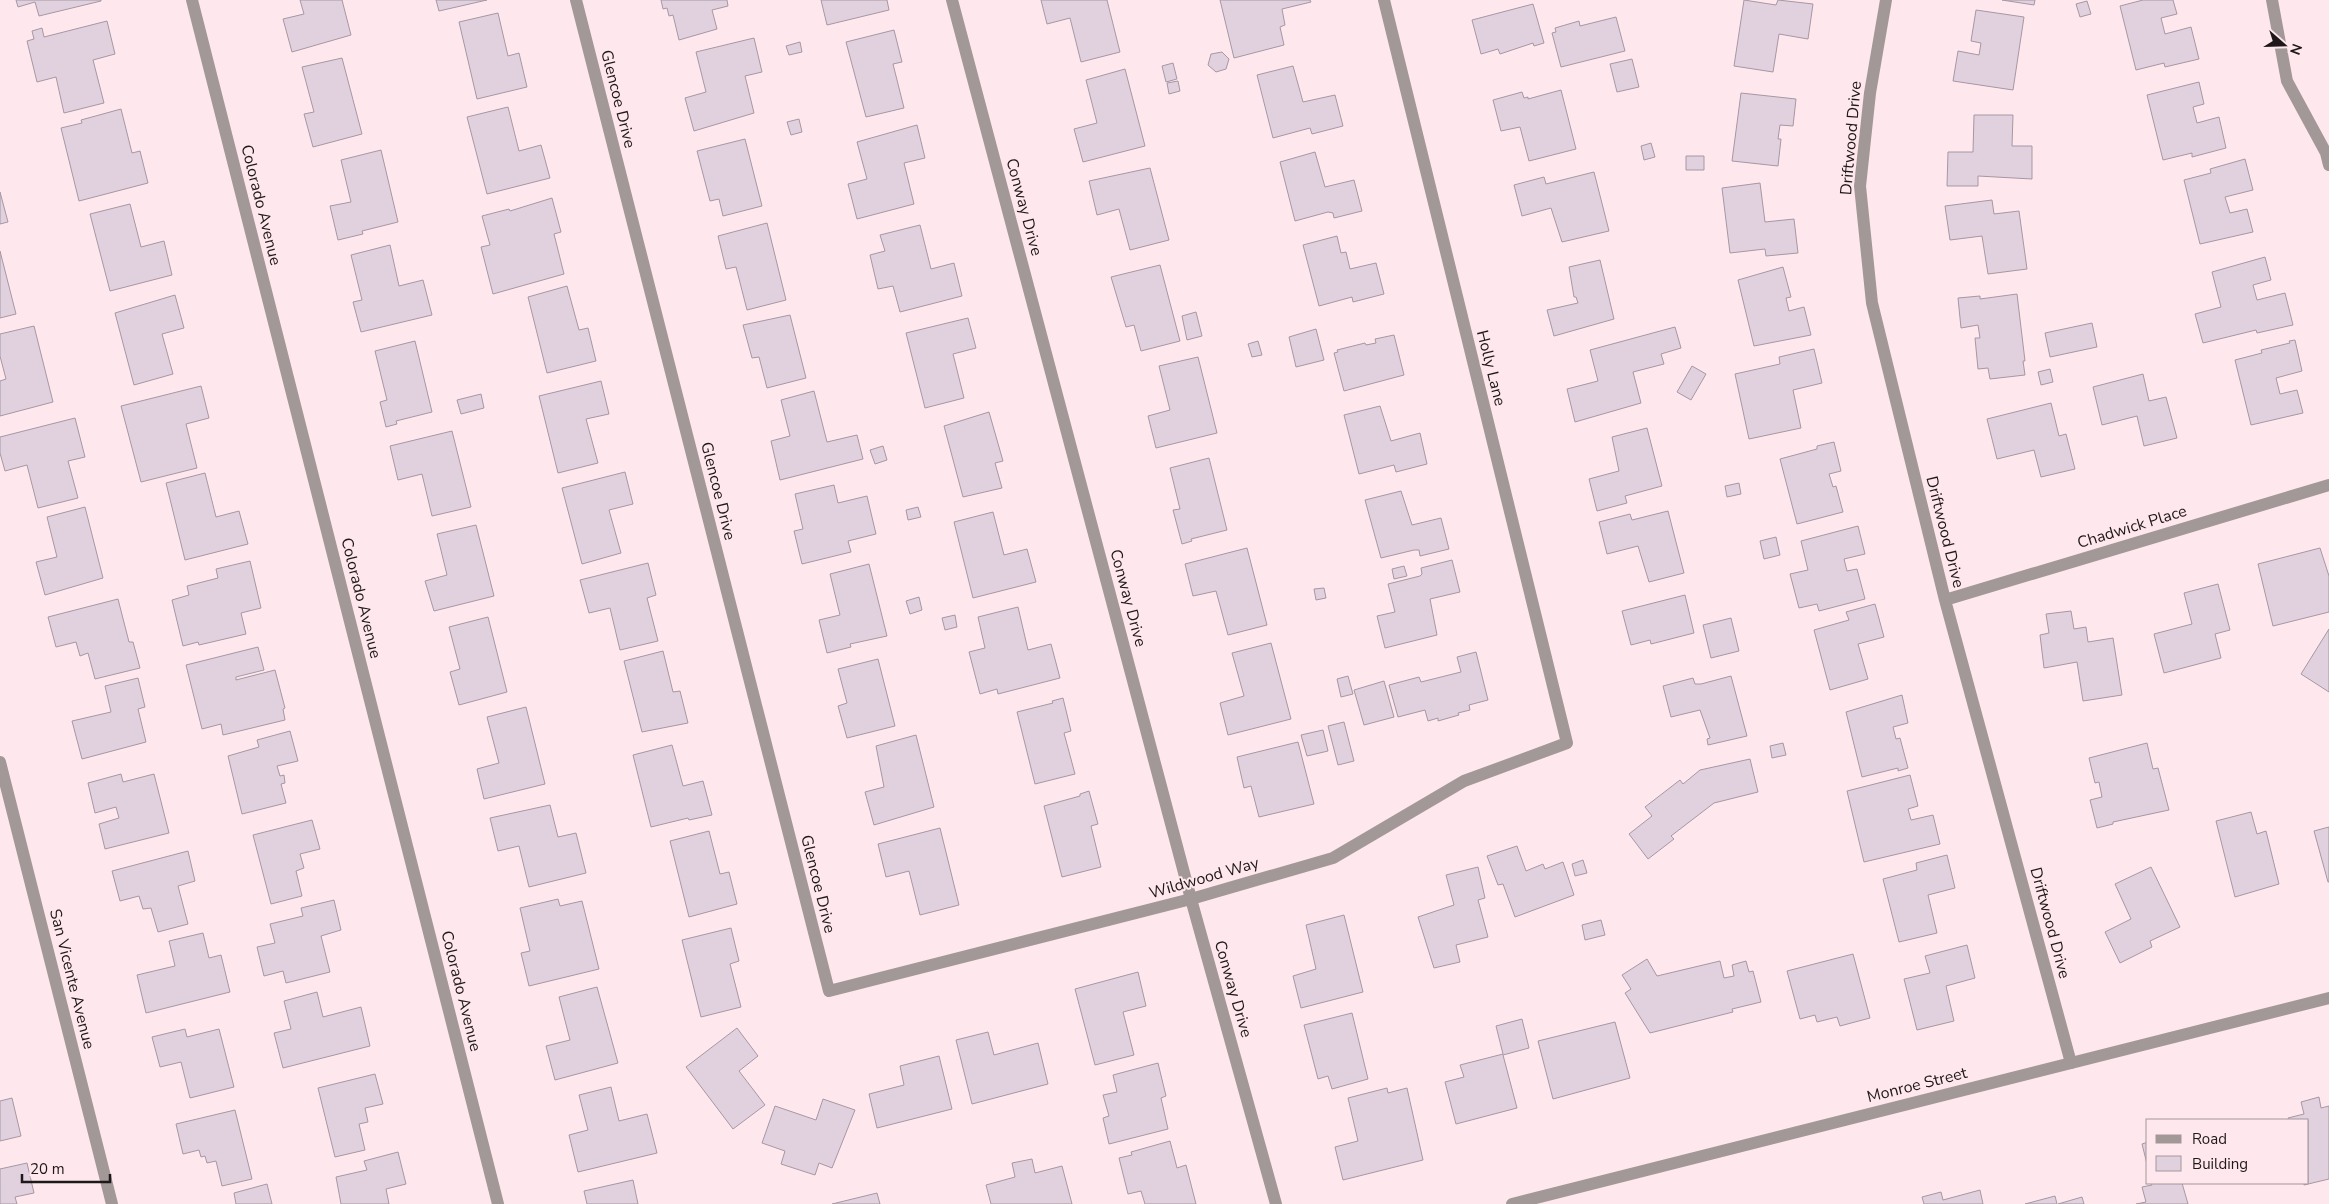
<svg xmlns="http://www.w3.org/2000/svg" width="2329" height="1204" font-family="'Nunito Sans',sans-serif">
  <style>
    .building { fill: #e1d1de; stroke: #a697a3 }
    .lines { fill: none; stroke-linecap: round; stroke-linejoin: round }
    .minor { stroke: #a29897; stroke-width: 12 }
    .tertiary { stroke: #a29897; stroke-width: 12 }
    .labels { text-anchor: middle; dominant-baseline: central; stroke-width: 4; stroke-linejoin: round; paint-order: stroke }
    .street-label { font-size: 16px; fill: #1f181a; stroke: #fee8ed }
  </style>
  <rect width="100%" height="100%" fill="#fee8ed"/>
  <path class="building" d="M16 0H101V1L39 16 35 2 18 7Z
    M300 0H342L351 35 292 52 283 19 304 14Z
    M436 0H487L439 11Z
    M661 0H727L728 6 712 10 717 29 679 40 673 15 669 16 667 8 663 9Z
    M821 0H887L889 10 827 25Z
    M1041 0H1107L1120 52 1081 62 1070 18 1047 24Z
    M1220 0H1310L1311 2 1282 9 1285 25 1280 27 1284 45 1234 58Z
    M1744 0 1776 5 1778 0 1813 4 1808 39 1779 34 1773 72 1734 66Z
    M2002 0H2035L2034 5Z
    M2143 0H2173L2177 14 2161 18 2165 34 2191 27 2199 59 2165 67 2164 63 2136 70 2120 6Z
    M2087 1 2091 14 2080 17 2076 4Z
    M1533 4 1544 43 1534 46 1533 43 1500 54 1498 49 1481 54 1472 20Z
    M1976 10 2024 17 2013 90 1953 81 1958 51 1979 55 1981 43 1971 41Z
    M498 13 508 56 519 53 527 87 477 99 459 22Z
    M1616 17 1625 51 1561 67 1552 33 1556 32 1555 28 1579 21 1580 26Z
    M107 21 115 54 93 60 104 103 64 113 56 77 37 82 27 41 34 39 32 31 42 28 44 37Z
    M894 30 902 62 893 64 904 108 866 117 846 42Z
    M754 38 762 72 745 76 754 113 694 131 685 98 706 92 696 52Z
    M800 42 802 52 789 55 786 46Z
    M1222 52 1229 59 1226 69 1216 72 1208 65 1211 54Z
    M342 58 362 134 313 147 304 114 314 112 302 67Z
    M1632 59 1639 87 1617 92 1610 64Z
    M1173 63 1177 79 1166 82 1162 66Z
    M1293 66 1303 102 1335 95 1343 126 1312 134 1310 128 1273 138 1257 75Z
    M1125 69 1145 146 1083 162 1074 129 1097 123 1086 80Z
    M1178 81 1180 91 1169 94 1167 83Z
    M2199 82 2204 104 2193 107 2197 123 2219 117 2226 148 2192 157V153L2163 160 2147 95Z
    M1561 90 1576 149 1529 161 1520 127 1501 131 1493 100 1522 92 1524 98 1528 97V99Z
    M1741 93 1796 99 1793 126 1780 125 1778 139H1781L1778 166 1732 161Z
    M508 107 519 151 541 145 550 178 487 194 467 117Z
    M121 109 132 153 140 151 148 183 79 201 61 128 82 123 81 120Z
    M1974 115H2013L2012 146H2032V179L1978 176V186H1947L1948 152H1973Z
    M799 119 802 132 791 135 787 122Z
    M917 125 925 158 904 163 914 204 857 219 848 184 867 179 857 142Z
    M745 139 762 206 723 216 719 199 710 201 697 151Z
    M1651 143 1655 157 1644 160 1641 146Z
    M381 150 398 222 362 231 363 234 338 240 330 206 351 202 341 160Z
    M1315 152 1325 187 1354 180 1362 211 1334 218 1333 213 1328 212 1295 221 1280 162Z
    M1686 156H1704V170H1686Z
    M2245 159 2253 190 2225 197 2230 213 2247 209 2253 232 2200 244 2184 180 2211 173 2210 169Z
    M1150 168 1169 240 1130 250 1119 209 1097 215 1089 181Z
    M1594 172 1609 231 1562 242 1551 208 1522 216 1514 185 1544 177 1546 184Z
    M1760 183 1765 222 1794 219 1798 253 1766 256 1765 249 1730 253 1722 188Z
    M0 192 8 222 0 224Z
    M552 198 561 232 554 234 564 274 493 294 481 247 490 245 482 216 509 209 510 211Z
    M1992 200 1994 214 2019 211 2027 269 1988 274 1982 236 1950 240 1945 206Z
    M130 204 141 247 164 241 172 275 110 291 90 214Z
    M767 223 786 300 747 310 736 267 726 269 718 236Z
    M920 225 931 269 954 263 962 296 900 312 893 286 878 289 870 255 885 251 880 235Z
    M1337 236 1341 253 1346 252 1350 269 1376 263 1384 294 1353 302 1352 297 1319 306 1303 245Z
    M390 245 399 286 423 280 432 315 361 332 353 302 362 300 351 255Z
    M0 251 16 314 0 318Z
    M2265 257 2271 280 2253 285 2257 300 2285 293 2293 325 2257 333 2256 330 2203 343 2195 314 2221 307 2212 272Z
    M1600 260 1614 319 1554 336 1547 310 1578 303 1576 297H1574L1569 267Z
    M1160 265 1180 341 1141 351 1134 325 1126 327 1111 277Z
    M1783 267 1791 297 1786 298 1789 311 1804 307 1811 335 1754 346 1738 280Z
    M567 286 579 330 588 328 596 361 547 373 528 297Z
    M2017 294 2025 361H2023L2025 375 1990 379 1988 368 1978 369 1975 338H1980L1978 325 1961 328 1958 298 1980 296V299Z
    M175 295 184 328 162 334 173 374 134 385 115 313Z
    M1196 312 1202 336 1187 340 1182 316Z
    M790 315 806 378 767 388 759 357 752 358 743 325Z
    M968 318 976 348 953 354 964 398 925 408 906 333Z
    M2092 323 2097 347 2050 357 2045 333Z
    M34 326 53 402 0 416V381L6 379 0 356V334Z
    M1675 327 1681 348 1661 354 1664 364 1633 372 1641 403 1575 422 1567 389 1598 381 1590 350Z
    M1316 329 1324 360 1296 367 1289 337Z
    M1394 335 1404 375 1344 391 1334 353 1338 352 1337 350 1365 343 1366 345 1376 343 1375 339Z
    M2295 340 2302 371 2276 378 2280 394 2297 390 2303 413 2251 425 2235 360 2262 353 2261 350 2290 343 2289 341Z
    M415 341 432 412 396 421 397 424 386 427 380 402 387 400 375 351Z
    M1258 341 1262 355 1252 357 1248 344Z
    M1814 349 1822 383 1793 390 1801 428 1749 439 1735 374 1780 364 1779 357Z
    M1198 357 1217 433 1156 448 1148 416 1170 410 1159 366Z
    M1692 366 1706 374 1691 400 1677 392Z
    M2050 369 2053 382 2041 385 2038 372Z
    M2143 374 2149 401 2166 397 2177 438 2144 446 2137 416 2102 425 2093 387Z
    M601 381 609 414 586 419 598 463 558 473 539 396Z
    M201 386 209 418 186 424 197 468 141 482 121 406Z
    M814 391 827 442 857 435 863 459 780 480 771 441 790 436 781 400Z
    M481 394 484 408 461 414 457 400Z
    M2051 403 2059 436 2066 434 2075 469 2041 477 2034 450 1997 459 1987 419Z
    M1380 406 1391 441 1420 433 1427 464 1396 472 1394 465 1359 474 1344 415Z
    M989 412 1003 461 995 463 1002 488 963 497 944 426Z
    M75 418 85 457 68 461 78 498 38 508 27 465 5 471 0 453V437Z
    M1647 428 1662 486 1625 496 1627 503 1597 511 1589 479 1619 471 1612 437Z
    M452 431 471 507 432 516 422 474 398 480 390 446Z
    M1834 442 1841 471 1829 474 1833 487 1836 486 1843 512 1797 524 1780 459 1817 449V446Z
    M883 446 887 460 875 464 870 450Z
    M1209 458 1227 530 1191 539 1192 541 1182 544 1173 510 1180 509 1170 468Z
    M625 472 633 504 609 510 621 553 582 564 562 488Z
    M205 473 216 517 239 511 248 544 185 560 166 483Z
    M1739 483 1741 494 1727 497 1725 486Z
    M834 485 838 503 867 496 876 534 848 541 851 552 802 564 794 531 803 529 795 494Z
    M1401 491 1412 525 1441 518 1449 549 1420 556 1419 550H1414L1381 558 1365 500Z
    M85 507 103 578 45 595 36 562 57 557 47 517Z
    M918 507 921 517 908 520 906 510Z
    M1668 511 1684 573 1649 582 1638 546 1607 554 1599 522 1630 514 1632 520Z
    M993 512 1004 555 1027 549 1036 582 973 598 954 522Z
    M476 525 494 596 434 611 425 581 447 575 437 534Z
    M1858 526 1865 554 1844 559 1847 571 1857 569 1865 599 1819 611 1817 604 1799 608 1790 574 1808 570 1801 541Z
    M1776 537 1780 555 1764 559 1760 541Z
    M1247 548 1267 625 1228 635 1216 591 1193 596 1185 564Z
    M2320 548 2329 576V612L2273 626 2258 564Z
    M1452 560 1460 592 1430 599 1437 635 1385 648 1377 616 1395 612 1388 584 1420 576 1422 574 1421 568Z
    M250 561 261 608 241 613 246 634 199 645 198 642 183 646 172 600 189 595 187 586 218 578 216 569Z
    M648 563 656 595 647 598 658 641 620 650 610 608 589 613 580 580Z
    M869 564 887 636 850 644 851 647 827 653 819 620 840 615 830 574Z
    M1404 566 1407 576 1394 579 1392 569Z
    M2218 584 2230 630 2215 634 2221 658 2164 673 2154 634 2192 624 2184 593Z
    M1324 588 1326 598 1316 600 1314 589Z
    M1685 595 1694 633 1651 644 1650 640 1631 645 1622 611Z
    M919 597 922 610 910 614 906 601Z
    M118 599 129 642H133L140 668 95 679 88 653 80 656 76 642 56 647 48 617Z
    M1875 604 1884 637 1858 644 1868 679 1830 690 1814 630 1849 620 1846 612Z
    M1018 607 1028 650 1051 644 1060 678 998 694 997 689 980 694 969 652 985 648 978 617Z
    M2071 611 2074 629 2086 627 2088 642 2113 638 2122 695 2083 701 2077 662 2044 668 2040 635 2049 633 2046 614Z
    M955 615 957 627 945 630 942 618Z
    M488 617 507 692 459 705 450 672 460 669 449 627Z
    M1731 618 1739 651 1711 658 1703 625Z
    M2329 629V692L2301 674Z
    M1271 643 1291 719 1228 735 1220 703 1244 696 1232 653Z
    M258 647 264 670 236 677V680L275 670 285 708 283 709 285 720 223 735 221 724 202 729 186 665Z
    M663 651 673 692 680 691 688 723 642 732 624 661Z
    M1476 652 1488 700 1469 705 1470 710 1458 713 1459 715 1438 721V718L1428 721 1425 710 1398 717 1389 685 1419 677 1421 682 1461 672 1457 657Z
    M878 659 895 726 847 738 838 706 847 703 838 669Z
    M1348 676 1353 694 1341 697 1337 679Z
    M1731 676 1747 736 1708 745 1707 739 1710 738 1700 710 1671 717 1663 686 1693 678 1695 684H1701Z
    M138 678 145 707 138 709 146 742 82 759 72 721 111 712 105 686Z
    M1384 681 1394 717 1364 725 1354 690Z
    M1902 695 1908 723 1893 727 1896 739 1900 738 1908 768 1898 771V768L1862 777 1846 712Z
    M1063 698 1071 731 1064 733 1075 774 1035 784 1017 712 1053 703 1052 701Z
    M526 707 545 784 484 799 477 769 499 763 487 717Z
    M1344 722 1354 761 1338 765 1328 726Z
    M1323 730 1328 751 1307 756 1301 735Z
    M290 731 298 761 277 766 280 776 284 775 285 783 281 784 286 803 242 814 228 756 259 747 257 740Z
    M916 735 934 807 874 825 865 792 884 787 876 746Z
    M1298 742 1314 804 1259 817 1251 786 1244 788 1237 757Z
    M1783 743 1786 755 1772 758 1770 746Z
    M2147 743 2153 769 2158 768 2169 810 2113 822V824L2097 828 2090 800 2102 797 2099 782 2095 783 2089 758Z
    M672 745 683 786 703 781 712 815 689 820 688 818 651 827 633 755Z
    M1750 759 1758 792 1714 803 1671 836 1674 839 1648 859 1629 834 1652 816 1645 807 1680 780 1683 784 1700 770Z
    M121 774 123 782 154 774 169 833 105 849 99 824 119 818 116 807 95 813 88 783Z
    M1910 775 1918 806 1908 809 1911 820 1933 815 1940 844 1864 862 1847 791Z
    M1089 791 1098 824 1091 826 1101 867 1062 877 1044 806 1080 796V794Z
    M550 805 558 837 576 833 586 873 529 887 519 846 498 851 490 818Z
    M2251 812 2257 834 2266 831 2279 884 2235 897 2216 821Z
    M312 820 320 849 300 854 304 868 296 871 302 896 271 904 253 835Z
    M2329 827V882H2328L2314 831Z
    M940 828 959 905 920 915 909 871 886 877 878 844Z
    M709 831 720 874 729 872 737 904 689 917 670 841Z
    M1517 846 1526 871 1543 864 1545 869 1563 862 1574 895 1515 917 1503 884 1498 885 1487 856Z
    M188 851 195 881 178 886 188 924 158 932 151 908 143 909 139 896 120 901 112 871Z
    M1947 855 1955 888 1928 895 1937 933 1899 942 1883 879 1917 870 1916 863Z
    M1583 860 1587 873 1575 876 1572 864Z
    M1478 867 1485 898 1478 900 1488 937 1456 945 1460 962 1434 968 1418 917 1454 905 1446 875Z
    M2151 867 2180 927 2150 941 2152 947 2120 963 2105 932 2131 919 2115 884Z
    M558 899 560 906 582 901 599 969 529 986 521 953 530 951 520 908Z
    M334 900 341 930 321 936 330 972 286 983 283 971 264 976 257 947 275 943 270 924 303 916 301 908Z
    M1344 915 1363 992 1301 1008 1293 976 1316 969 1306 925Z
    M1601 920 1605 935 1585 940 1582 925Z
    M731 928 739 961 730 964 741 1007 701 1017 682 940Z
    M203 933 209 958 221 955 230 992 146 1013 137 975 175 966 169 941Z
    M1967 945 1975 978 1946 986 1954 1021 1917 1030 1904 979 1930 973 1925 956Z
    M1853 954 1870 1018 1840 1026 1837 1017 1817 1022 1815 1015 1800 1019 1787 971Z
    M1647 959 1657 976 1720 961 1724 978 1734 976 1732 965 1746 961 1749 972 1753 971 1761 1002 1732 1009 1733 1012 1650 1033 1625 993 1631 989 1622 975Z
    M1138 972 1146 1006 1123 1012 1134 1055 1095 1065 1075 989Z
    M597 987 618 1063 555 1080 546 1046 570 1040 559 997Z
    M317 992 323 1017 361 1007 370 1046 283 1068 274 1033 291 1029 284 1001Z
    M1352 1013 1368 1079 1332 1089 1328 1076 1318 1079 1304 1025Z
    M1522 1019 1529 1048 1503 1055 1517 1108 1456 1124 1445 1082 1464 1077 1460 1065 1503 1054 1496 1026Z
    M1615 1022 1630 1078 1553 1099 1538 1041Z
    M737 1028 758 1056 739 1071 765 1105 733 1129 686 1067Z
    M185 1029 187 1037 219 1029 234 1087 190 1098 181 1062 160 1067 152 1037Z
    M988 1032 994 1055 1038 1043 1048 1084 972 1104 956 1040Z
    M939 1056 952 1109 877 1128 869 1094 904 1085 900 1066Z
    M1158 1063 1166 1096 1161 1098 1168 1129 1109 1144 1103 1118 1109 1116 1103 1095 1117 1092 1113 1075Z
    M375 1074 383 1104 365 1108 368 1122 359 1124 365 1150 335 1157 318 1088Z
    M611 1087 619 1121 647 1114 657 1153 578 1172 569 1135 588 1130 579 1095Z
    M1387 1088 1388 1093 1407 1088 1423 1160 1343 1180 1335 1147 1358 1141 1348 1098Z
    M2319 1097 2321 1108 2329 1106V1179L2304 1185V1183H2308V1120H2289L2288 1118 2304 1114 2301 1102Z
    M12 1098 21 1136 0 1141V1101Z
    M823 1099 855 1110 832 1168 819 1163 815 1175 781 1164 785 1151 762 1143 775 1106 816 1120Z
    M235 1110 252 1179 222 1186 216 1161 207 1163 205 1156 201 1157 199 1150 183 1154 176 1124Z
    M1170 1141 1177 1168 1186 1165 1196 1204H1145L1141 1191 1128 1194 1119 1158 1132 1155 1131 1152Z
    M2148 1142V1168L2142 1144Z
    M398 1152 406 1184 386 1189 389 1204H341L336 1177 367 1170 364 1161Z
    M1032 1159 1035 1173 1062 1166 1072 1204H991L986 1185 1015 1177 1012 1163Z
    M27 1163 34 1193 15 1197 17 1204H0V1169Z
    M633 1180 638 1204H587L584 1191Z
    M2151 1183H2182L2188 1204H2136L2146 1202 2142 1187 2152 1185Z
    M267 1184 272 1204H236L234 1193Z
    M1980 1190 1983 1204H1924L1922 1197 1941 1192 1943 1200Z
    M877 1193 880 1204H832Z
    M2055 1196 2057 1204H2025Z
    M2082 1197 2084 1204H2058Z"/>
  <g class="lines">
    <path class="minor" d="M576 0 829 991 1191 899 1333 858 1464 781 1567 743 1384 0
      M952 0 1191 899 1276 1204
      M1886 0 1870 93 1860 186 1872 303 1945 600 2071 1063
      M2272 0 2287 81 2326 153 2329 165
      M1945 600 2329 485
      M0 762 112 1204"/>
    <path class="tertiary" d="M192 0 498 1204
      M1512 1204 2329 998"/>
  </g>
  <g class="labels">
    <g class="street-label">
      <text transform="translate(618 99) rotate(76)">Glencoe Drive</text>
      <text transform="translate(1851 138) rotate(-85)">Driftwood Drive</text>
      <text transform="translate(261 205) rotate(76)">Colorado Avenue</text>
      <text transform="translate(1024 207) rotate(75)">Conway Drive</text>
      <text transform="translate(1491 368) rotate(76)">Holly Lane</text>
      <text transform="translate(718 491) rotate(76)">Glencoe Drive</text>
      <text transform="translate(2132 527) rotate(-17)">Chadwick Place</text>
      <text transform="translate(1945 532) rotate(76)">Driftwood Drive</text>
      <text transform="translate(361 598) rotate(76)">Colorado Avenue</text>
      <text transform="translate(1128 598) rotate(75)">Conway Drive</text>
      <text transform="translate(1204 878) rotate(-16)">Wildwood Way</text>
      <text transform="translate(818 884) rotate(76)">Glencoe Drive</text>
      <text transform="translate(2050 923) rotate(75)">Driftwood Drive</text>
      <text transform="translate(72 979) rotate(76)">San Vicente Avenue</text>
      <text transform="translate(1233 989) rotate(74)">Conway Drive</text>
      <text transform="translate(461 991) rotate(76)">Colorado Avenue</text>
      <text transform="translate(1917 1085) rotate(-14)">Monroe Street</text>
    </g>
  </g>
  <rect x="2146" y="1119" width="162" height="65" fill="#fee8ed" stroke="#a59599"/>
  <rect x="2156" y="1135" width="25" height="8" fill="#a29897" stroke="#a59599"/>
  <text x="2192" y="1144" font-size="15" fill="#1f181a">Road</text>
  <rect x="2156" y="1156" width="25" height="15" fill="#e1d1de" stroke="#a59599"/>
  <text x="2192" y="1169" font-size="15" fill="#1f181a">Building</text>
  <g transform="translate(2284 45) rotate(110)" stroke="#fee8ed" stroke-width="4" paint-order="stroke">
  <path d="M0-4L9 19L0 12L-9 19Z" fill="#1f181a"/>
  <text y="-8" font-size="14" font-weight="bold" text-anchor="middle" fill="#1f181a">N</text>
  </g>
  <path d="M22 1174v8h88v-8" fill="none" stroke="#1f181a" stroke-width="2.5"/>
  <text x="30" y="1174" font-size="15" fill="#1f181a" stroke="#fee8ed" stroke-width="4" paint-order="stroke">20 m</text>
</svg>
